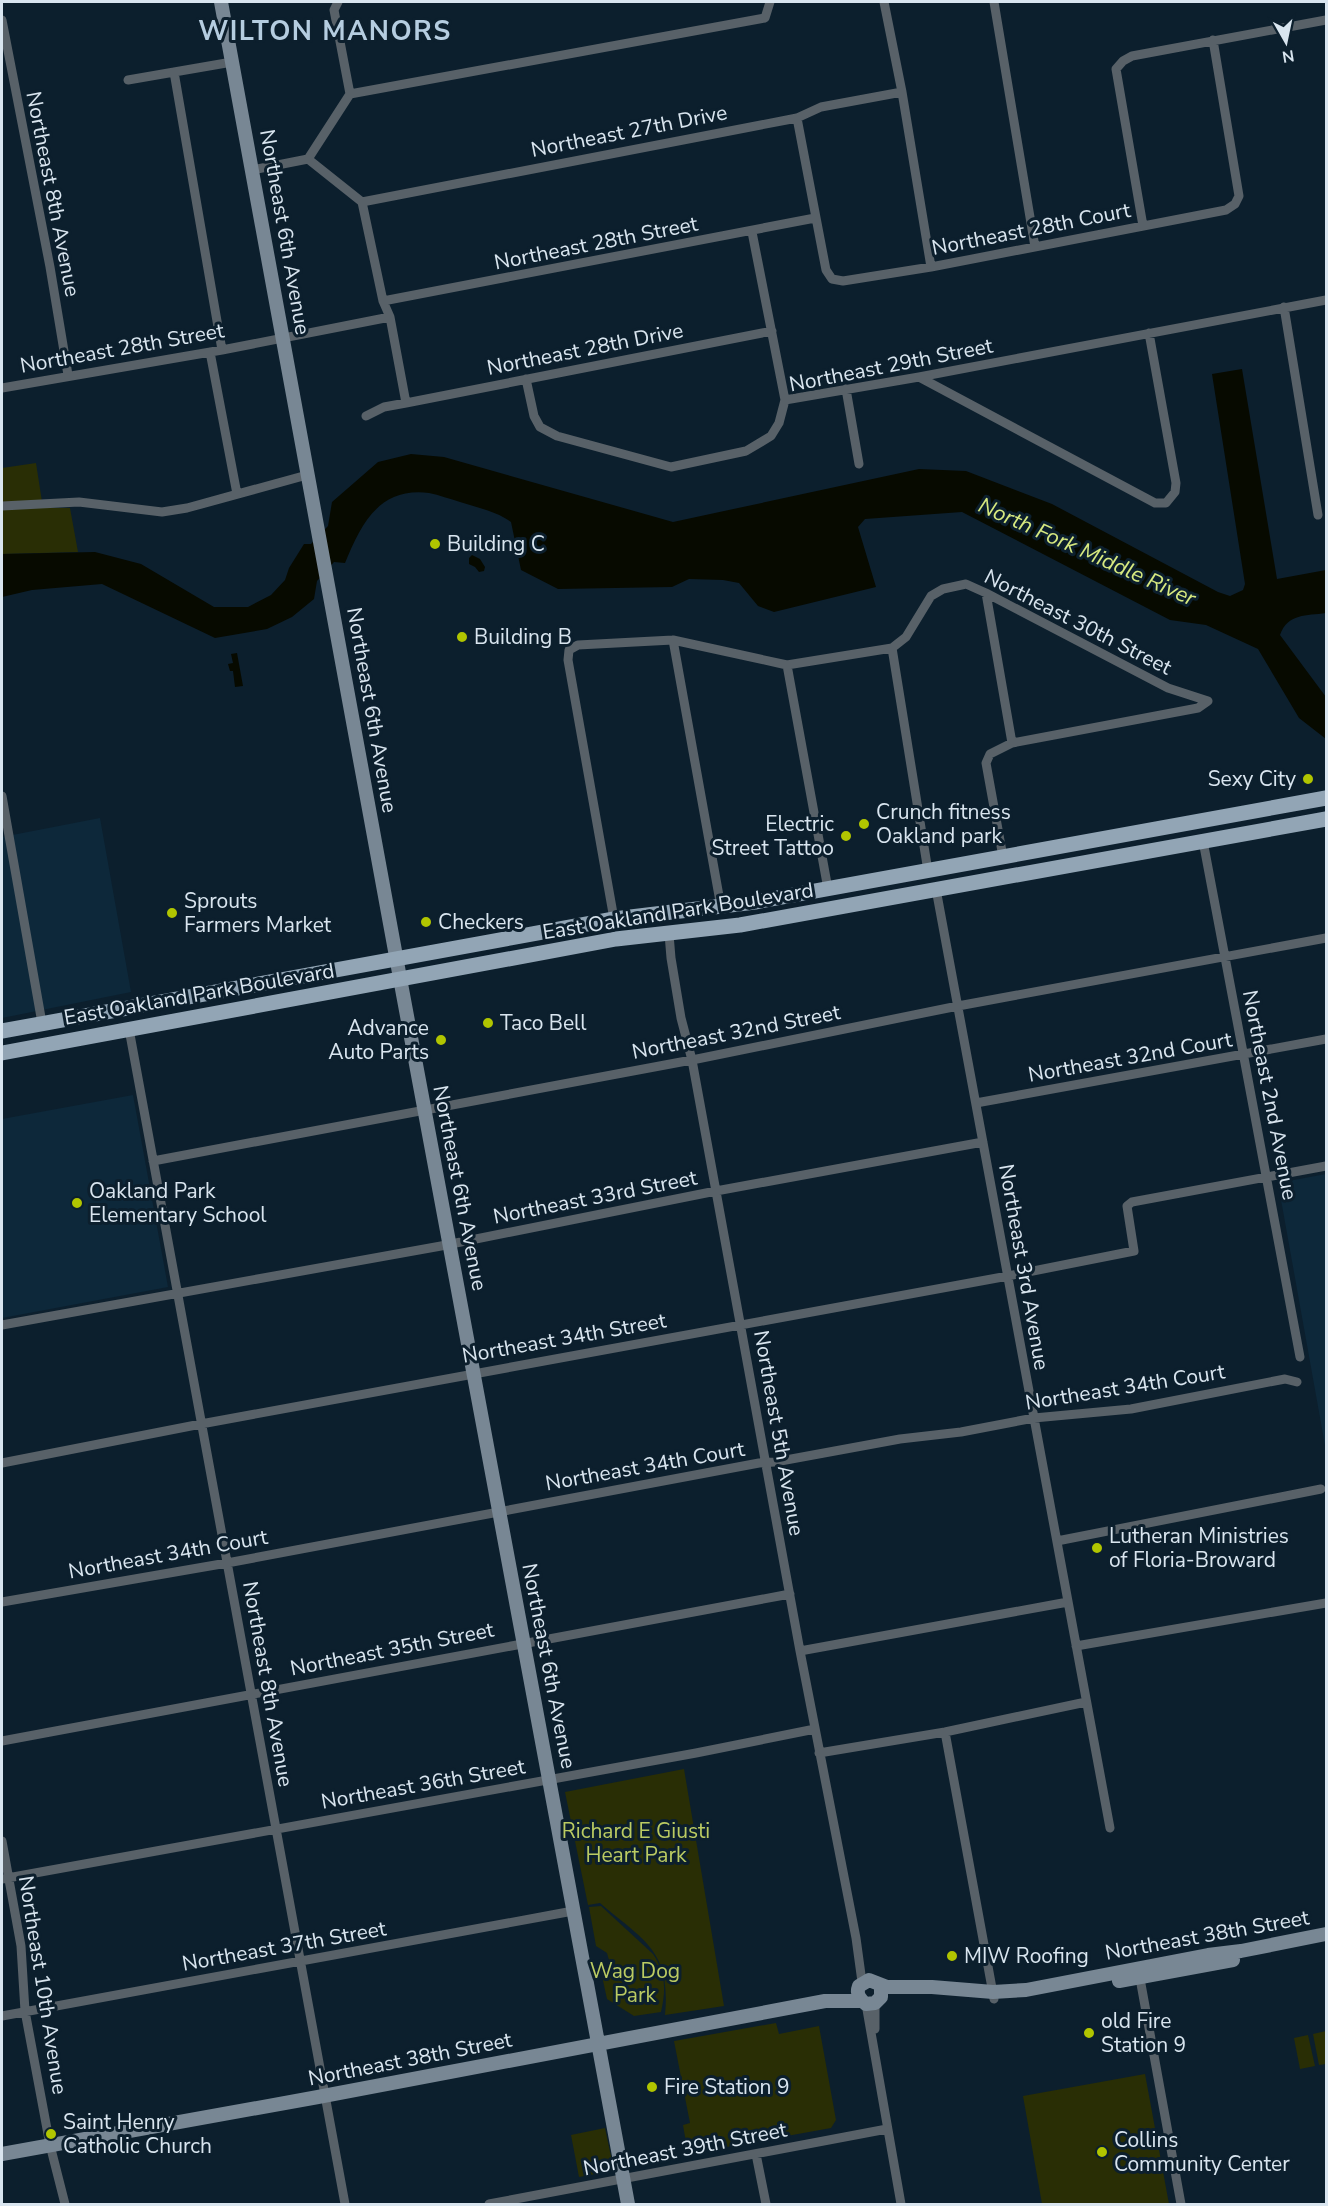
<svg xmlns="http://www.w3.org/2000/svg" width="1328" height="2206" font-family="'Nunito Sans',sans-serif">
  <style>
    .built { fill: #0d283a }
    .green { fill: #292e05 }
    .water { fill: #070a00 }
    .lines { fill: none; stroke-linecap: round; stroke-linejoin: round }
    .street { stroke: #586168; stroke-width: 9 }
    .secondary { stroke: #788794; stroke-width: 14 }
    .primary { stroke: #92a5b5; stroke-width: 15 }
    .poi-dot { fill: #b1c500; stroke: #0c1f2d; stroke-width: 2 }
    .labels { text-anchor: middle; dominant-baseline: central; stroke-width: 6; stroke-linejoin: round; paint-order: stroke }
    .street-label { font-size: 21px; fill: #d9e5ef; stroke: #0c1f2d }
    .poi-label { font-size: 21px; fill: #d9e5ef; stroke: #0c1f2d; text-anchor: start }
    .park-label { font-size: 21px; fill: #bbcb62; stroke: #0c1f2d }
    .water-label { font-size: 22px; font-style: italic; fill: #d8ea80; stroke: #0c1f2d }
    .district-label { font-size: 27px; font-weight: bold; letter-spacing: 1.5px; fill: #b5cde0; stroke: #0c1f2d }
  </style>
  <rect width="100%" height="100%" fill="#0c1f2d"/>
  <path class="built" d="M100 818 131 992 2 1018V837Z
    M133 1095 168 1287 2 1318V1119Z
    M1326 1174V1451L1278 1183Z"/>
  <path class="green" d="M36 463 43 508H70L78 552 2 554V468Z
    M684 1769 724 2006 665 2015C671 1950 644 1941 600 1903L588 1905 565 1792Z
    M601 1906 653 1954C666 1973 666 1990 661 2012L634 2016 607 1999 602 1976 611 1967 607 1953 596 1946 589 1907Z
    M776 2023 779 2034 819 2026 836 2120 831 2128 688 2154 683 2125 690 2123 674 2041Z
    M1326 2031V2064L1319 2065 1313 2034Z
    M1308 2035 1315 2066 1300 2069 1294 2038Z
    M1145 2074 1169 2204H1042L1023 2096Z
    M605 2128 613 2166 612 2171 579 2177 571 2135Z"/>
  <path class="water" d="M1242 369 1277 579 1326 570V613C1306 616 1288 613 1280 635L1326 697V739L1299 718 1258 649 1206 625 1170 620 962 512 865 519 858 527 876 587 774 612 758 606 739 583 723 580 689 579 672 587 558 589 521 570 511 522C496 511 478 508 460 502 450 499 439 495 429 493 379 487 361 524 345 563L334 562 317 581 314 599 292 617 267 629 215 638 102 584 32 590 2 597V554L95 552 141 564 214 607H248L271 595 285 580 289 568 304 544H311L328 526 332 502 378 462 411 454 444 457 673 522 919 469 966 471 1052 504 1218 592 1230 596 1243 590 1245 584 1212 374Z
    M472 555 480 559 485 567 484 571 479 572 475 567 469 564V558Z
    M237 653 243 686 235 687 233 671H230L228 664 233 663 231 654Z"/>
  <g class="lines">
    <path class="street" d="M884 2 902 92 931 267
      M994 2 1035 247
      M2 20 50 267 68 375
      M174 72 222 350
      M128 80 232 62
      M350 94 765 18 770 2
      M797 118 826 270 832 279 843 281 931 267 1226 210 1235 204 1239 196 1213 40
      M308 159 362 202 383 301 390 317 406 403
      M308 159 350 94 334 10 338 2
      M252 170 308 159
      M362 202 797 118 821 107 902 92
      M1143 226 1116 69 1123 61 1132 56 1326 20
      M383 301 815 218
      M1284 307 1318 515
      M210 352 237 494
      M919 377 1155 503H1166L1175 492 1176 483 1149 333
      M526 379 534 416 540 427 557 436 671 467 746 451 771 436 779 423 785 400 752 232
      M2 388 222 350 390 317
      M846 389 859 464
      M785 400 919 377 1326 300
      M366 416 384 407 406 403 772 331
      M2 506 79 502 162 512 187 508 307 475
      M986 593 1012 743
      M673 640 721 907
      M892 648 928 871
      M787 665 828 889
      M2 796 42 1023
      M1203 841C1235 1013 1269 1185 1300 1357
      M1003 857 986 763 990 754 1012 743 1198 708 1208 701
      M936 889 1110 1828
      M614 919 568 660 569 650 578 645 673 640 787 665 892 648 906 637 931 596 943 589 966 584 986 593 1168 688 1208 701
      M669 934 671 958 681 1018 692 1060 800 1651 856 1938 862 1982
      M129 1029 345 2204
      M976 1103 1326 1039
      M153 1161 697 1059 958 1006 1326 938
      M2 1325 441 1246 716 1191 983 1142
      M2 1463 201 1424 1008 1276 1134 1251 1127 1206 1132 1202 1326 1166
      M1057 1541 1321 1489
      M2 1602 227 1563 759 1463 775 1462 900 1439 961 1432 1034 1418 1131 1409 1285 1379 1297 1382
      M1076 1646 1326 1603
      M800 1651 1068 1602
      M945 1732 994 1999
      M2 1741 790 1594
      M819 1753 945 1732 1086 1702
      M2 1841 21 1946 25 2011 50 2145 65 2204
      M2 1879 696 1753 815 1729
      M1139 1973 1181 2204
      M866 2004 901 2204
      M2 2016 573 1911
      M875 2029V2003
      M756 2154 766 2204
      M489 2204 887 2129"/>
    <path class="secondary" d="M221 2 402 989 628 2204
      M1119 1981 1233 1960
      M881 1986V1997L875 2003 866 2004C859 1999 856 1994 859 1986L869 1980 887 1987H932L993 1992 1026 1990 1208 1955 1241 1951 1326 1934
      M2 2154 318 2097 825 2001H861"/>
    <path class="primary" d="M2 1031 614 919 755 902 1326 798
      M2 1053 616 939 740 925 1326 819"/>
  </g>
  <g class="poi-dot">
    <circle cx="435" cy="544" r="6"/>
    <circle cx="462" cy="637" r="6"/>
    <circle cx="1308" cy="779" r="6"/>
    <circle cx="864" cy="824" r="6"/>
    <circle cx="846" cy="836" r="6"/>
    <circle cx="172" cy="913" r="6"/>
    <circle cx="426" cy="922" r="6"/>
    <circle cx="488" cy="1023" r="6"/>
    <circle cx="441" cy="1040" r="6"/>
    <circle cx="77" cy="1203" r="6"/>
    <circle cx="1097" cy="1548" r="6"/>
    <circle cx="952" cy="1956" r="6"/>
    <circle cx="1089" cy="2033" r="6"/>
    <circle cx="652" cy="2087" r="6"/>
    <circle cx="51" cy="2134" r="6"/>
    <circle cx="1102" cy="2152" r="6"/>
  </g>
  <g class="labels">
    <g class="street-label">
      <text transform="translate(629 131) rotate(-11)">Northeast 27th Drive</text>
      <text transform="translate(53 194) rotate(79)">Northeast 8th Avenue</text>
      <text transform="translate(1031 229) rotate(-11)">Northeast 28th Court</text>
      <text transform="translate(285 232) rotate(80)">Northeast 6th Avenue</text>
      <text transform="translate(596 243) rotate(-11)">Northeast 28th Street</text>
      <text transform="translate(122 348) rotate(-10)">Northeast 28th Street</text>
      <text transform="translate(585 349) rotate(-11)">Northeast 28th Drive</text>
      <text transform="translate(891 365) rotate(-11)">Northeast 29th Street</text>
      <text transform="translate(1078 622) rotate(27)">Northeast 30th Street</text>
      <text transform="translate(372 710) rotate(80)">Northeast 6th Avenue</text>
      <text transform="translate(678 911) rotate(-9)">East Oakland Park Boulevard</text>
      <text transform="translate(199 994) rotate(-10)">East Oakland Park Boulevard</text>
      <text transform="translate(736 1032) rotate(-11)">Northeast 32nd Street</text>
      <text transform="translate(1130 1057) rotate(-10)">Northeast 32nd Court</text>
      <text transform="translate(1270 1095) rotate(79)">Northeast 2nd Avenue</text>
      <text transform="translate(460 1188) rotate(79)">Northeast 6th Avenue</text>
      <text transform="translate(595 1197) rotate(-11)">Northeast 33rd Street</text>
      <text transform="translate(1024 1267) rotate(80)">Northeast 3rd Avenue</text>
      <text transform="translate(564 1338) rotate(-10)">Northeast 34th Street</text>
      <text transform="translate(1125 1387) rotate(-9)">Northeast 34th Court</text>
      <text transform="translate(779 1433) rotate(80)">Northeast 5th Avenue</text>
      <text transform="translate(645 1466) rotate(-10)">Northeast 34th Court</text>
      <text transform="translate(168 1554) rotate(-10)">Northeast 34th Court</text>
      <text transform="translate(392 1649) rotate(-11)">Northeast 35th Street</text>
      <text transform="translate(549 1666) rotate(79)">Northeast 6th Avenue</text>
      <text transform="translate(268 1684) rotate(80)">Northeast 8th Avenue</text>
      <text transform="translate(423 1784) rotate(-10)">Northeast 36th Street</text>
      <text transform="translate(1207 1935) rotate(-10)">Northeast 38th Street</text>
      <text transform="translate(284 1946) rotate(-10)">Northeast 37th Street</text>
      <text transform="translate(43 1985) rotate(81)">Northeast 10th Avenue</text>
      <text transform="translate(410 2059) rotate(-11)">Northeast 38th Street</text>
      <text transform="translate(685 2149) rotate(-11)">Northeast 39th Street</text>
    </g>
    <g class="poi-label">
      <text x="447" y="544">Building C</text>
      <text x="474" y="637">Building B</text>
      <text x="1296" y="779" text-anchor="end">Sexy City</text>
      <text x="876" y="812">Crunch fitness<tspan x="876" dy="24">Oakland park</tspan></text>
      <text x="834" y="824" text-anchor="end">Electric<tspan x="834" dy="24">Street Tattoo</tspan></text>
      <text x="184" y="901">Sprouts<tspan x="184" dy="24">Farmers Market</tspan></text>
      <text x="438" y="922">Checkers</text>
      <text x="500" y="1023">Taco Bell</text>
      <text x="429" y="1028" text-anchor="end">Advance<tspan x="429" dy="24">Auto Parts</tspan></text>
      <text x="89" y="1191">Oakland Park<tspan x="89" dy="24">Elementary School</tspan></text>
      <text x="1109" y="1536">Lutheran Ministries<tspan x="1109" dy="24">of Floria-Broward</tspan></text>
      <text x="964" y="1956">MIW Roofing</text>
      <text x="1101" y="2021">old Fire<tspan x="1101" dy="24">Station 9</tspan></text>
      <text x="664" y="2087">Fire Station 9</text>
      <text x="63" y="2122">Saint Henry<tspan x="63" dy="24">Catholic Church</tspan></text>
      <text x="1114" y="2140">Collins<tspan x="1114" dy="24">Community Center</tspan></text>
    </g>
    <g class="park-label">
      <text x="636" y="1831">Richard E Giusti<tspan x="636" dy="24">Heart Park</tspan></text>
      <text x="635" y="1971">Wag Dog<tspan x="635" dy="24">Park</tspan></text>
    </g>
    <g class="water-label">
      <text transform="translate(1087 552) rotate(24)">North Fork Middle River</text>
    </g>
    <g class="district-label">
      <text x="325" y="31">WILTON MANORS</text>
    </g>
  </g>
  <rect width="1328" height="2206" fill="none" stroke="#d9e5ef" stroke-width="6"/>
  <g transform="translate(1286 42) rotate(171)" stroke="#0c1f2d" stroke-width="4.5" paint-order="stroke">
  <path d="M0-4.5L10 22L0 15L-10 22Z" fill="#d9e5ef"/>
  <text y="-9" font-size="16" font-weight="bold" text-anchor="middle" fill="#d9e5ef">N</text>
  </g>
</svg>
